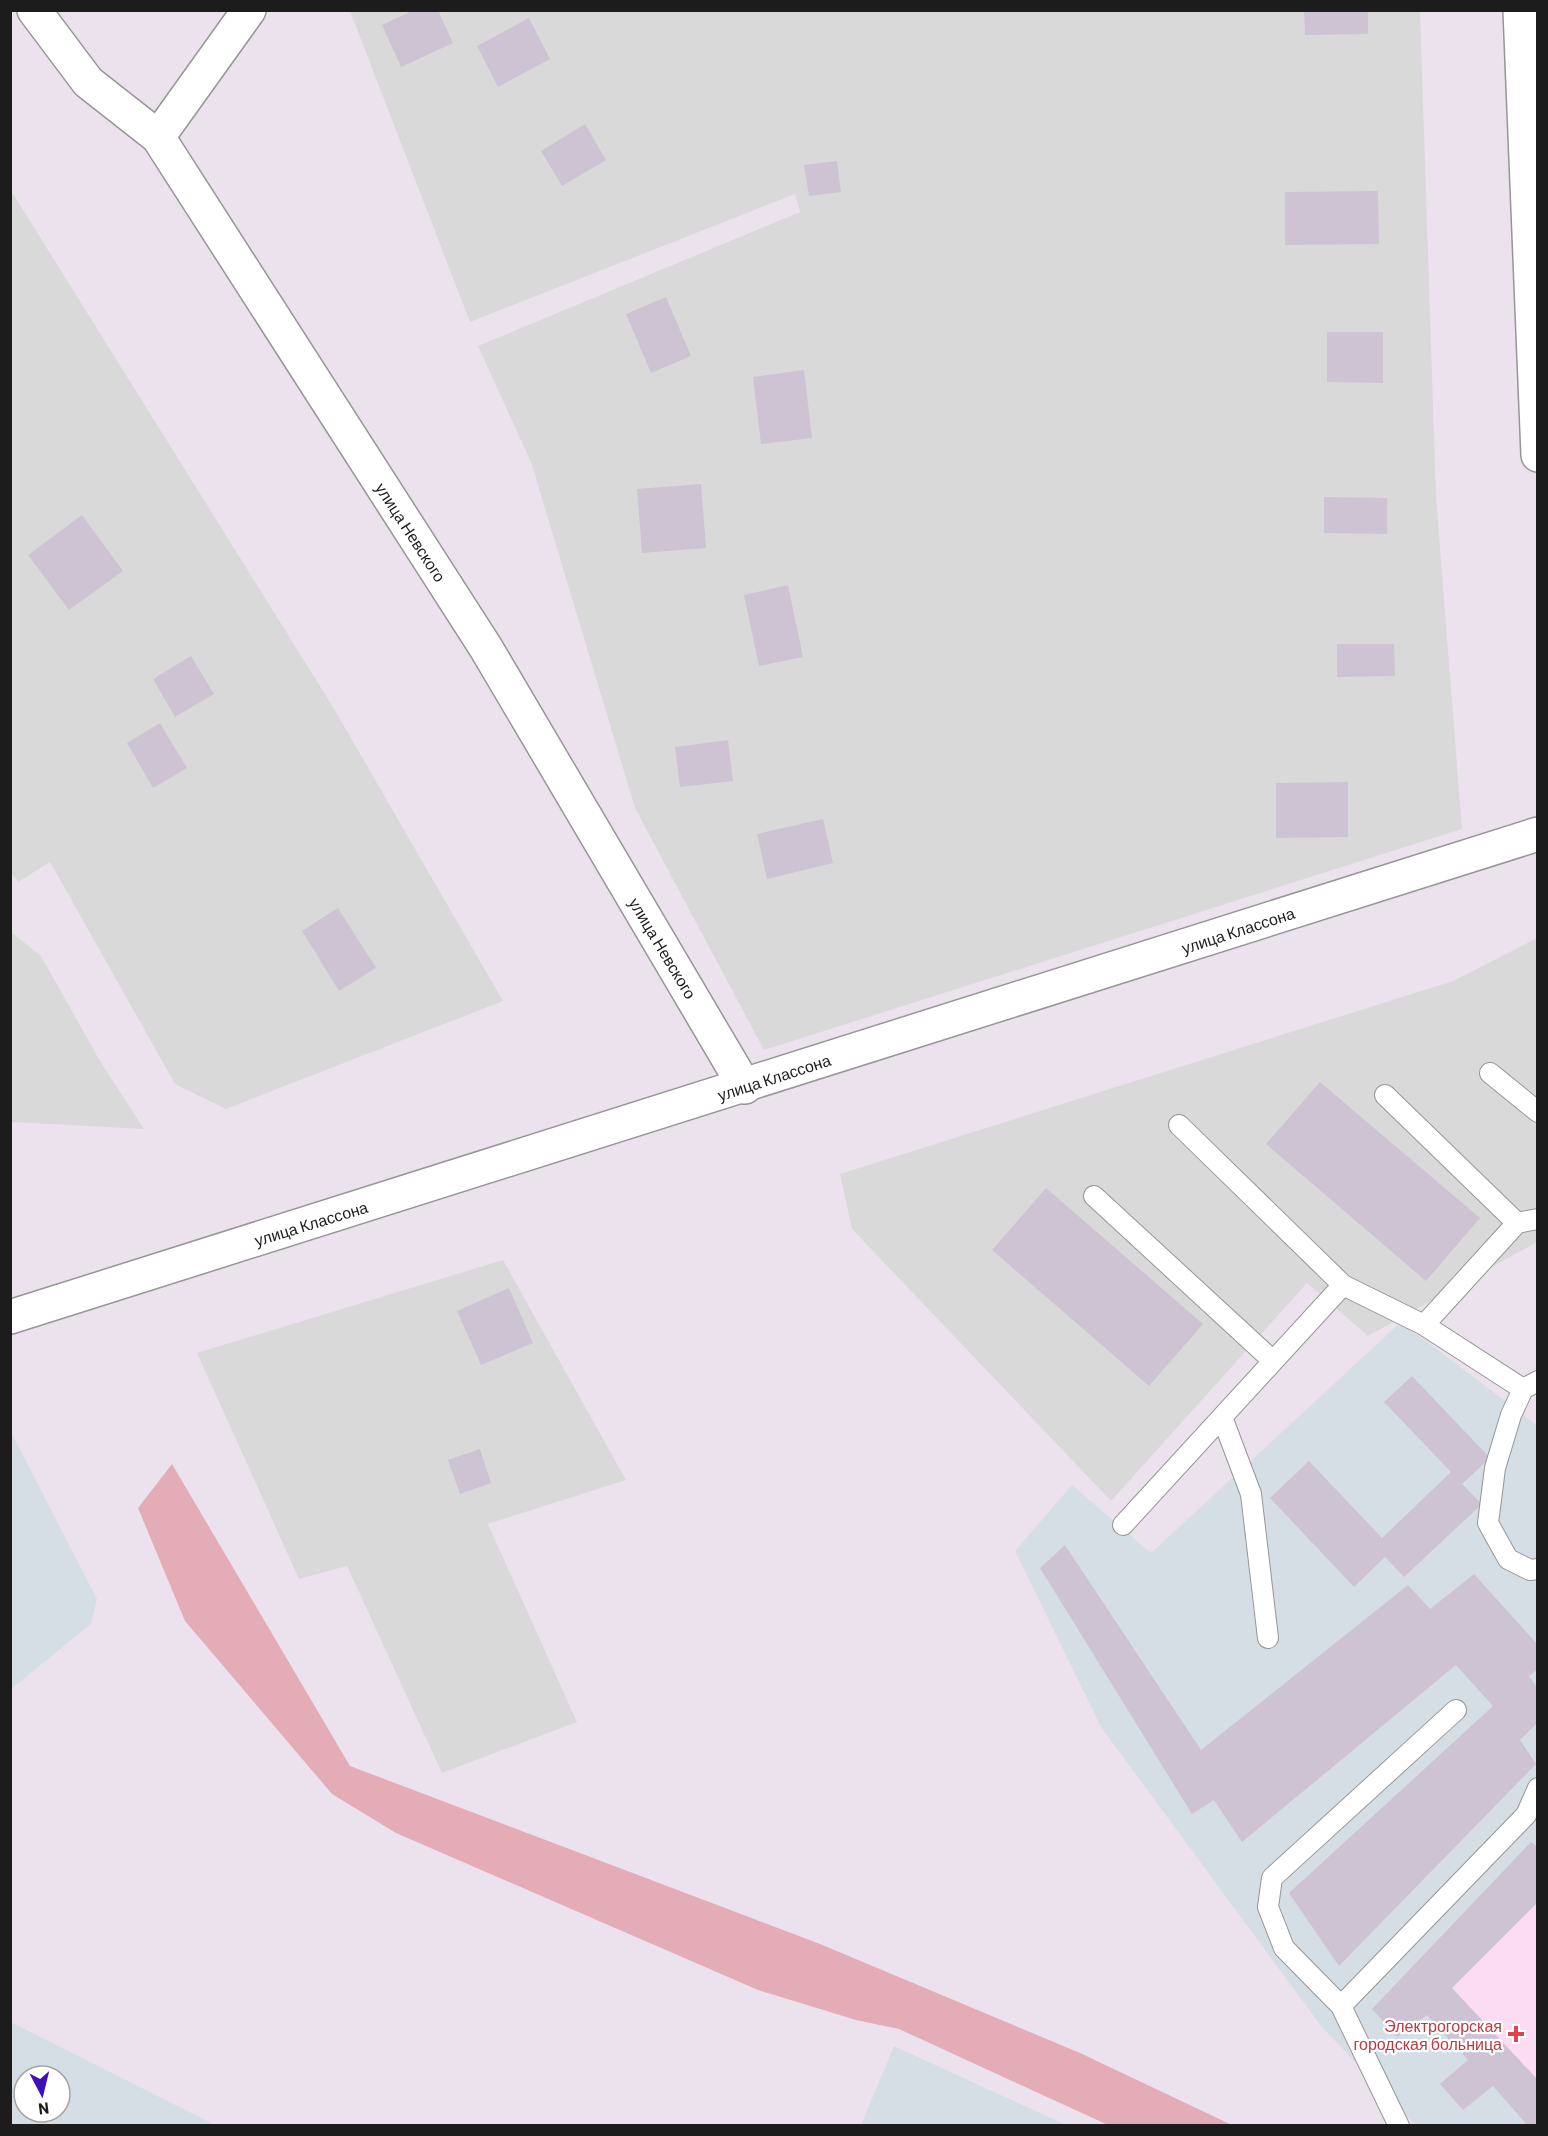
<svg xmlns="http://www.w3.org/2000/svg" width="1548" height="2136" font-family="Barlow,sans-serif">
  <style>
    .residential { fill: #d9d9da }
    .industrial { fill: #d5dee5; fill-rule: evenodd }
    .education { fill: #fcdcf3 }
    .grass { fill: #e4acb7 }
    .building { fill: #cec3d3 }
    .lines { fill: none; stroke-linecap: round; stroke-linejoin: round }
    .lane-casing { stroke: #969696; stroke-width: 22 }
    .street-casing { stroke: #969696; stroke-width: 36 }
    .lane { stroke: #fff; stroke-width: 20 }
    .street { stroke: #fff; stroke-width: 33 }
    .health-dot { fill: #e0444e; stroke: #fff; stroke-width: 2 }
    .labels { text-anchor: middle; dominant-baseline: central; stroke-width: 4.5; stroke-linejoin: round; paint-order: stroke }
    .street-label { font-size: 16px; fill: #1c1c1c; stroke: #fff }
    .health-label { font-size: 16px; fill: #be3a42; stroke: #fff; text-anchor: end }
  </style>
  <rect width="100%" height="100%" fill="#ece2ed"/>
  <path class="residential" d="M350 11H1420L1436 496 1462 829 764 1050 635 808 531 462 478 346 800 212 795 194 470 322Z
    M10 189 333 707 503 1001 226 1109 175 1084 50 862 18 882 11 872Z
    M11 932 41 956 100 1061 144 1129 11 1122Z
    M1537 938V1242L1368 1336 1307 1283 1111 1501 852 1229 840 1174 1453 981Z
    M503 1260 626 1480 488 1524 577 1722 442 1773 347 1566 299 1579 197 1353Z"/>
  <path class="industrial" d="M1401 1322 1537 1425V2125H1415L1321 2026 1101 1727 1015 1551 1072 1485 1151 1553Z
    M10 1430 97 1599 91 1624 11 1689Z
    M11 2022 215 2125H11ZM24 2076H60V2112H24Z
    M894 2046 1066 2125H861Z"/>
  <path class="education" d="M1537 1902V2080L1452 1988Z"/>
  <path class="grass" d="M172 1464 350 1766 820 1944 1080 2053 1232 2125H1108L899 2029 856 2020 758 1990 396 1833 332 1794 185 1621 138 1508Z"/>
  <path class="building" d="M414 10H438L453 43 401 67 382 25Z
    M1304 10H1368V34L1305 35Z
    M529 18 550 59 498 87 477 46Z
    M585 124 606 160 562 186 541 151Z
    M837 161 841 192 809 196 804 165Z
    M1378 191 1379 244 1285 245V192Z
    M666 297 691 356 651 373 626 314Z
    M1327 332H1383V383L1327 382Z
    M804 370 812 438 761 444 753 377Z
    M701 484 706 548 642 553 637 489Z
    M1324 497 1387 498V534L1324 533Z
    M82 515 123 571 69 610 28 555Z
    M788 585 803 657 759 666 744 595Z
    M1337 644H1394L1395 676 1337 677Z
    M191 656 214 694 175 717 153 679Z
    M160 723 187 768 153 788 127 743Z
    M728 740 733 781 680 787 675 747Z
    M1348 782V837L1276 838V783Z
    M823 819 833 863 767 879 757 834Z
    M338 908 376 968 339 991 302 931Z
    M1320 1082 1480 1218 1426 1281 1266 1144Z
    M1046 1188 1203 1324 1149 1386 992 1250Z
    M509 1288 533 1343 481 1365 457 1311Z
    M1412 1376 1490 1458 1462 1484 1482 1504 1404 1577 1385 1557 1354 1587 1270 1498 1309 1461 1382 1538 1451 1472 1384 1402Z
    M480 1449 491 1483 460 1494 448 1460Z
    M1065 1545 1201 1750 1408 1585 1430 1609 1474 1574 1538 1645V1669L1529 1676 1538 1689V1722L1520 1740 1536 1764 1339 1966 1289 1893 1493 1706 1456 1665 1242 1842 1214 1800 1192 1814 1040 1568Z
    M1531 1842 1538 1847V1902L1452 1988 1538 2080V2126H1528L1493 2086 1463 2110 1440 2084 1468 2060 1427 2015 1397 2037 1372 2009Z"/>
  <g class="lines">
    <g class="lane-casing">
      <path id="lane" d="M1490 1073 1538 1112
        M1385 1095 1517 1223 1424 1325 1523 1389 1538 1381
        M1179 1125 1343 1285 1424 1325
        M1094 1196 1273 1361
        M1517 1223 1538 1219
        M1523 1389 1511 1415 1495 1468 1488 1523 1508 1559 1530 1570 1538 1569
        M1222 1417 1251 1494 1268 1638
        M1123 1525 1343 1285
        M1341 2006 1526 1815 1538 1788
        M1399 2126 1341 2006 1284 1948 1268 1907 1272 1878 1456 1710"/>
    </g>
    <g class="street-casing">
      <path id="street" d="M34 10 88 82 158 137 486 648 745 1087
        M1520 10 1538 455
        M158 137 249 10
        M10 1317 1538 834"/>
    </g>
    <use href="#lane" class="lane"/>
    <use href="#street" class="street"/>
  </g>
  <path class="health-dot" d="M1513 2025h6v6h6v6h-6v6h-6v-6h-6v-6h6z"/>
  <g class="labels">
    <g class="street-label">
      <text transform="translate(411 532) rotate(57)">улица Невского</text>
      <text transform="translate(1238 930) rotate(-18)">улица Классона</text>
      <text transform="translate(663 948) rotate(59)">улица Невского</text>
      <text transform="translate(774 1077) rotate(-18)">улица Классона</text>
      <text transform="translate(311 1223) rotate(-17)">улица Классона</text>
    </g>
    <g class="health-label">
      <text x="1502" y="2025">Электрогорская<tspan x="1502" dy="18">городская больница</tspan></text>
    </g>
  </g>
  <rect width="1548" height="2136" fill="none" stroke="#1c1c1c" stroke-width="24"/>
  <g transform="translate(42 2094) rotate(173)"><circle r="28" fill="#ffffff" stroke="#a4a4a4" stroke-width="1.5"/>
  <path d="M0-4.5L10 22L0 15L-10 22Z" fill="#3f0fb9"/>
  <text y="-9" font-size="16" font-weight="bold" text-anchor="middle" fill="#1c1c1c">N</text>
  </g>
</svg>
